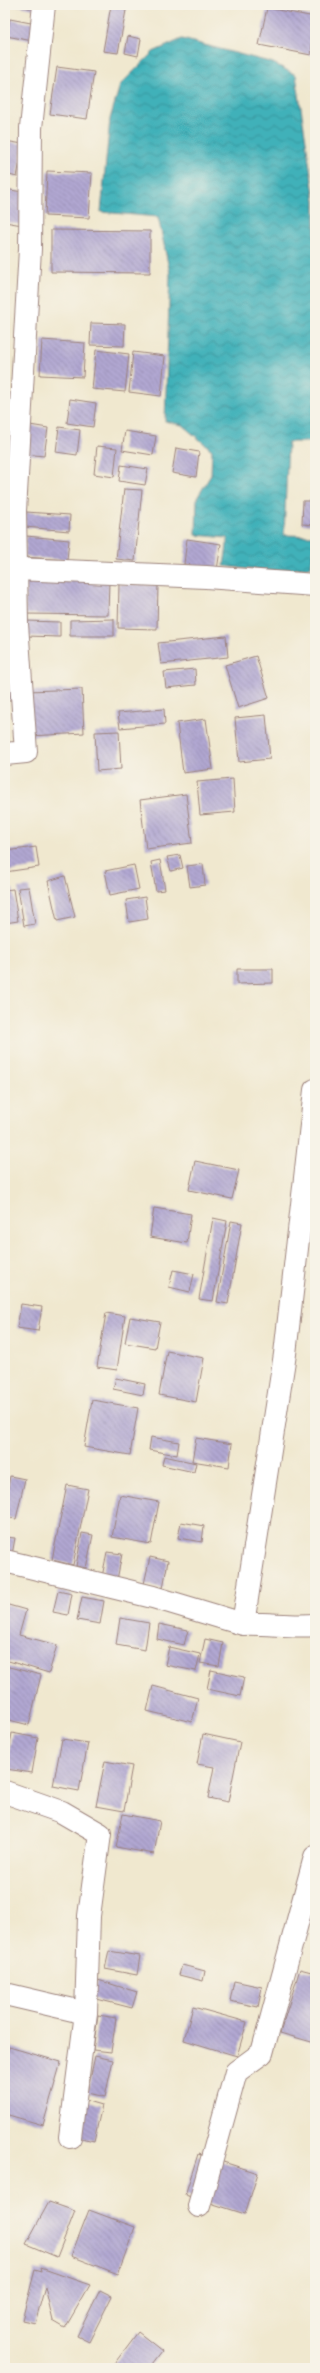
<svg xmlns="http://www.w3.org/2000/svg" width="320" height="2373" font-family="'Old Standard TT',serif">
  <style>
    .water { fill: url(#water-waves); stroke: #466872 }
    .building { fill: url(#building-back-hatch) }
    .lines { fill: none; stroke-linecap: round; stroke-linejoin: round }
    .minor-casing { stroke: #9d847d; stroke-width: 24 }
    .minor { stroke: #fff; stroke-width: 22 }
  </style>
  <defs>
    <pattern id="water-waves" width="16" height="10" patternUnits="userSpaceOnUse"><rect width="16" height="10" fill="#41b1b9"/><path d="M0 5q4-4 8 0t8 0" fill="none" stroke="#388f97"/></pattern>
    <pattern id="building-back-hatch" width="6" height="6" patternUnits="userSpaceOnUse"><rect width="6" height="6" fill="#b1a7d2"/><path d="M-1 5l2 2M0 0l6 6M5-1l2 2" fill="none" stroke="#9287ab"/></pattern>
  </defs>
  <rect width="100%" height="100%" fill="#f7f3e8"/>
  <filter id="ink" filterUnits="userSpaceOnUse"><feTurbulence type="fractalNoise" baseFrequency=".025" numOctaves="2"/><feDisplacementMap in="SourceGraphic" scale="8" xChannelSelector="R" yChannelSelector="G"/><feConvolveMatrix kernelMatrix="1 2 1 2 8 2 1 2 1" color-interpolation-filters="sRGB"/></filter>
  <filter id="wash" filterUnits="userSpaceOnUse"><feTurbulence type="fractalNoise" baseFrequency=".012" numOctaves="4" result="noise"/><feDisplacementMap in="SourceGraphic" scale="16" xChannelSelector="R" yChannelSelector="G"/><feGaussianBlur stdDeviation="0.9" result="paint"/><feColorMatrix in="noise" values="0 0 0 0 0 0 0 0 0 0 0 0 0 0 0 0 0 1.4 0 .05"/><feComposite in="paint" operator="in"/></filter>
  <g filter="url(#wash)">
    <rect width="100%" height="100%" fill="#f0e8cf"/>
    <path class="water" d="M182 39 273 63 296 75 315 201V442H288L284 535 315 536 311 567 270 572 224 566 228 538 196 535 197 498 211 475 212 450 182 425 165 421 170 273 158 217 101 212 110 119 120 85 153 52Z"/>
    <g id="blocks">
      <path class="building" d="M15 5H35L34 9Z
        M111 5H127L118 53 103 51Z
        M267 8 315 17 311 55 259 45Z
        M10 19 36 24 33 41 6 36Z
        M128 36 141 39 138 56 125 53Z
        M57 67 94 72 87 119 50 114Z
        M5 141 23 144 17 177 5 174Z
        M47 171 92 173 89 218 45 216Z
        M5 189 28 193 22 225 5 222Z
        M51 230 150 231V273L51 272Z
        M91 323 125 324 124 346 90 345Z
        M42 340 85 343 83 377 40 375Z
        M96 350 129 354 125 392 92 389Z
        M133 352 165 356 161 396 129 392Z
        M70 399 96 403 93 427 67 423Z
        M30 425 48 428 44 456 25 454Z
        M59 427 80 430 77 455 56 452Z
        M125 431 156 436 153 455 122 450Z
        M97 446 117 448 114 477 94 474Z
        M176 448 199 452 196 477 172 473Z
        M121 465 148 469 145 485 119 481Z
        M124 489 142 490 135 561 116 559Z
        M303 501H315V525L302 524Z
        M26 512 70 515 69 531 25 527Z
        M26 536 69 540 67 560 25 557Z
        M187 539 221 544 217 570 184 564Z
        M26 578 109 580 108 615 25 614Z
        M119 584 158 585 157 629 118 628Z
        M114 619V636H70V620Z
        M26 621 60 622V637L26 636Z
        M226 636 228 657 161 664 158 643Z
        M5 655H17V700H5Z
        M256 656 269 698 238 708 225 665Z
        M195 669 196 685 166 688 164 672Z
        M82 689 84 733 30 736 28 691Z
        M164 709 165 724 120 728 118 713Z
        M266 715 270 759 239 762 235 718Z
        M206 719 213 769 183 773 177 723Z
        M119 731 121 769 97 771 95 732Z
        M233 779 235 812 200 815 197 782Z
        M186 794 192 843 146 849 140 800Z
        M36 847 39 867 5 872V851Z
        M180 855 183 868 171 871 167 857Z
        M160 860 165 890 156 891 151 862Z
        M203 864 205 885 190 887 187 866Z
        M134 865 139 889 110 895 105 871Z
        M65 876 75 917 57 921 48 881Z
        M29 887 35 924 24 926 18 888Z
        M13 889 18 921 5 923V890Z
        M145 897 148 919 129 922 126 900Z
        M237 969H273V983L237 984Z
        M195 1161 239 1170 232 1199 189 1190Z
        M154 1208 191 1214 187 1243 150 1237Z
        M213 1218 227 1221 213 1301 199 1299Z
        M231 1221 242 1223 228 1304 217 1302Z
        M173 1270 194 1274 190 1292 169 1287Z
        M21 1304 42 1307 38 1331 17 1328Z
        M106 1313 125 1316 117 1370 97 1367Z
        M130 1317 160 1322 155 1348 125 1343Z
        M167 1351 204 1358 196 1402 159 1395Z
        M116 1378 145 1384 143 1395 113 1389Z
        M92 1400 138 1408 130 1455 84 1447Z
        M151 1437 179 1442 177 1455 149 1450Z
        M196 1438 232 1444 229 1467 192 1461Z
        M164 1456 196 1463 194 1472 162 1465Z
        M10 1476 25 1479 16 1519 5 1517V1503Z
        M67 1485 88 1489 73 1565 52 1560Z
        M120 1495 159 1502 151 1544 112 1537Z
        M181 1522 204 1526 202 1542 178 1538Z
        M82 1533 93 1535 86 1568 76 1566Z
        M5 1537 15 1538 12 1555 5 1553Z
        M107 1552 122 1554 117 1580 102 1577Z
        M150 1557 168 1561 163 1588 144 1584Z
        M58 1591 72 1594 68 1615 53 1612Z
        M82 1597 104 1601 100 1624 77 1620Z
        M5 1604 26 1610 19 1635 57 1645 49 1673 5 1660Z
        M120 1618 149 1623 145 1650 116 1645Z
        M159 1624 188 1630 184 1645 157 1639Z
        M205 1639 223 1643 219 1666 200 1663Z
        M169 1647 200 1654 196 1671 165 1665Z
        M5 1666 41 1675 29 1725 5 1719Z
        M211 1670 244 1677 240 1696 207 1689Z
        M153 1686 198 1698 192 1722 147 1711Z
        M12 1733 38 1738 32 1773 6 1769Z
        M203 1734 240 1742 228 1802 208 1798 214 1767 197 1764Z
        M62 1739 88 1743 79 1791 53 1786Z
        M105 1761 132 1766 124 1811 96 1806Z
        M123 1814 160 1821 154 1854 116 1847Z
        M109 1951 140 1956 137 1975 105 1969Z
        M182 1965 205 1971 203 1981 179 1975Z
        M300 1969 315 1973V2043L280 2033Z
        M98 1980 137 1992 132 2008 93 1998Z
        M234 1981 262 1987 258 2007 230 2001Z
        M193 2007 247 2022 237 2056 184 2040Z
        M98 2015 116 2018 111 2052 93 2050Z
        M9 2047 61 2062 43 2125 5 2114V2060Z
        M95 2056 113 2060 105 2097 87 2093Z
        M85 2100 102 2105 94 2141 77 2137Z
        M198 2154 258 2173 245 2214 185 2195Z
        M49 2202 75 2211 57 2257 26 2244Z
        M89 2210 135 2227 118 2274 71 2256Z
        M41 2268 90 2285 65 2328 53 2321 45 2287 35 2323 22 2320 35 2270 42 2272Z
        M100 2290 112 2296 89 2342 77 2336Z
        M138 2332 162 2351 149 2368H111Z"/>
    </g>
  </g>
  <g filter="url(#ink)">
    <use href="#blocks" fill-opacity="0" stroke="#9d847d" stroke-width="1"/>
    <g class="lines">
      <g class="minor-casing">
        <path id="minor" d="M16 569 206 577 315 585
          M5 754 26 752 17 624 15 511 30 249 31 128 44 5
          M5 1561 153 1597 243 1624C268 1623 291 1627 315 1625
          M243 1624 285 1354 315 1090
          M5 1792 62 1812 100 1834 89 1916 86 2013 70 2137
          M5 1994 86 2013
          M199 2206 236 2072 262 2053 315 1857"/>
      </g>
      <use href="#minor" class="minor"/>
    </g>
  </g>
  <rect width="320" height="2373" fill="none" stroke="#f7f3e8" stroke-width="20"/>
</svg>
